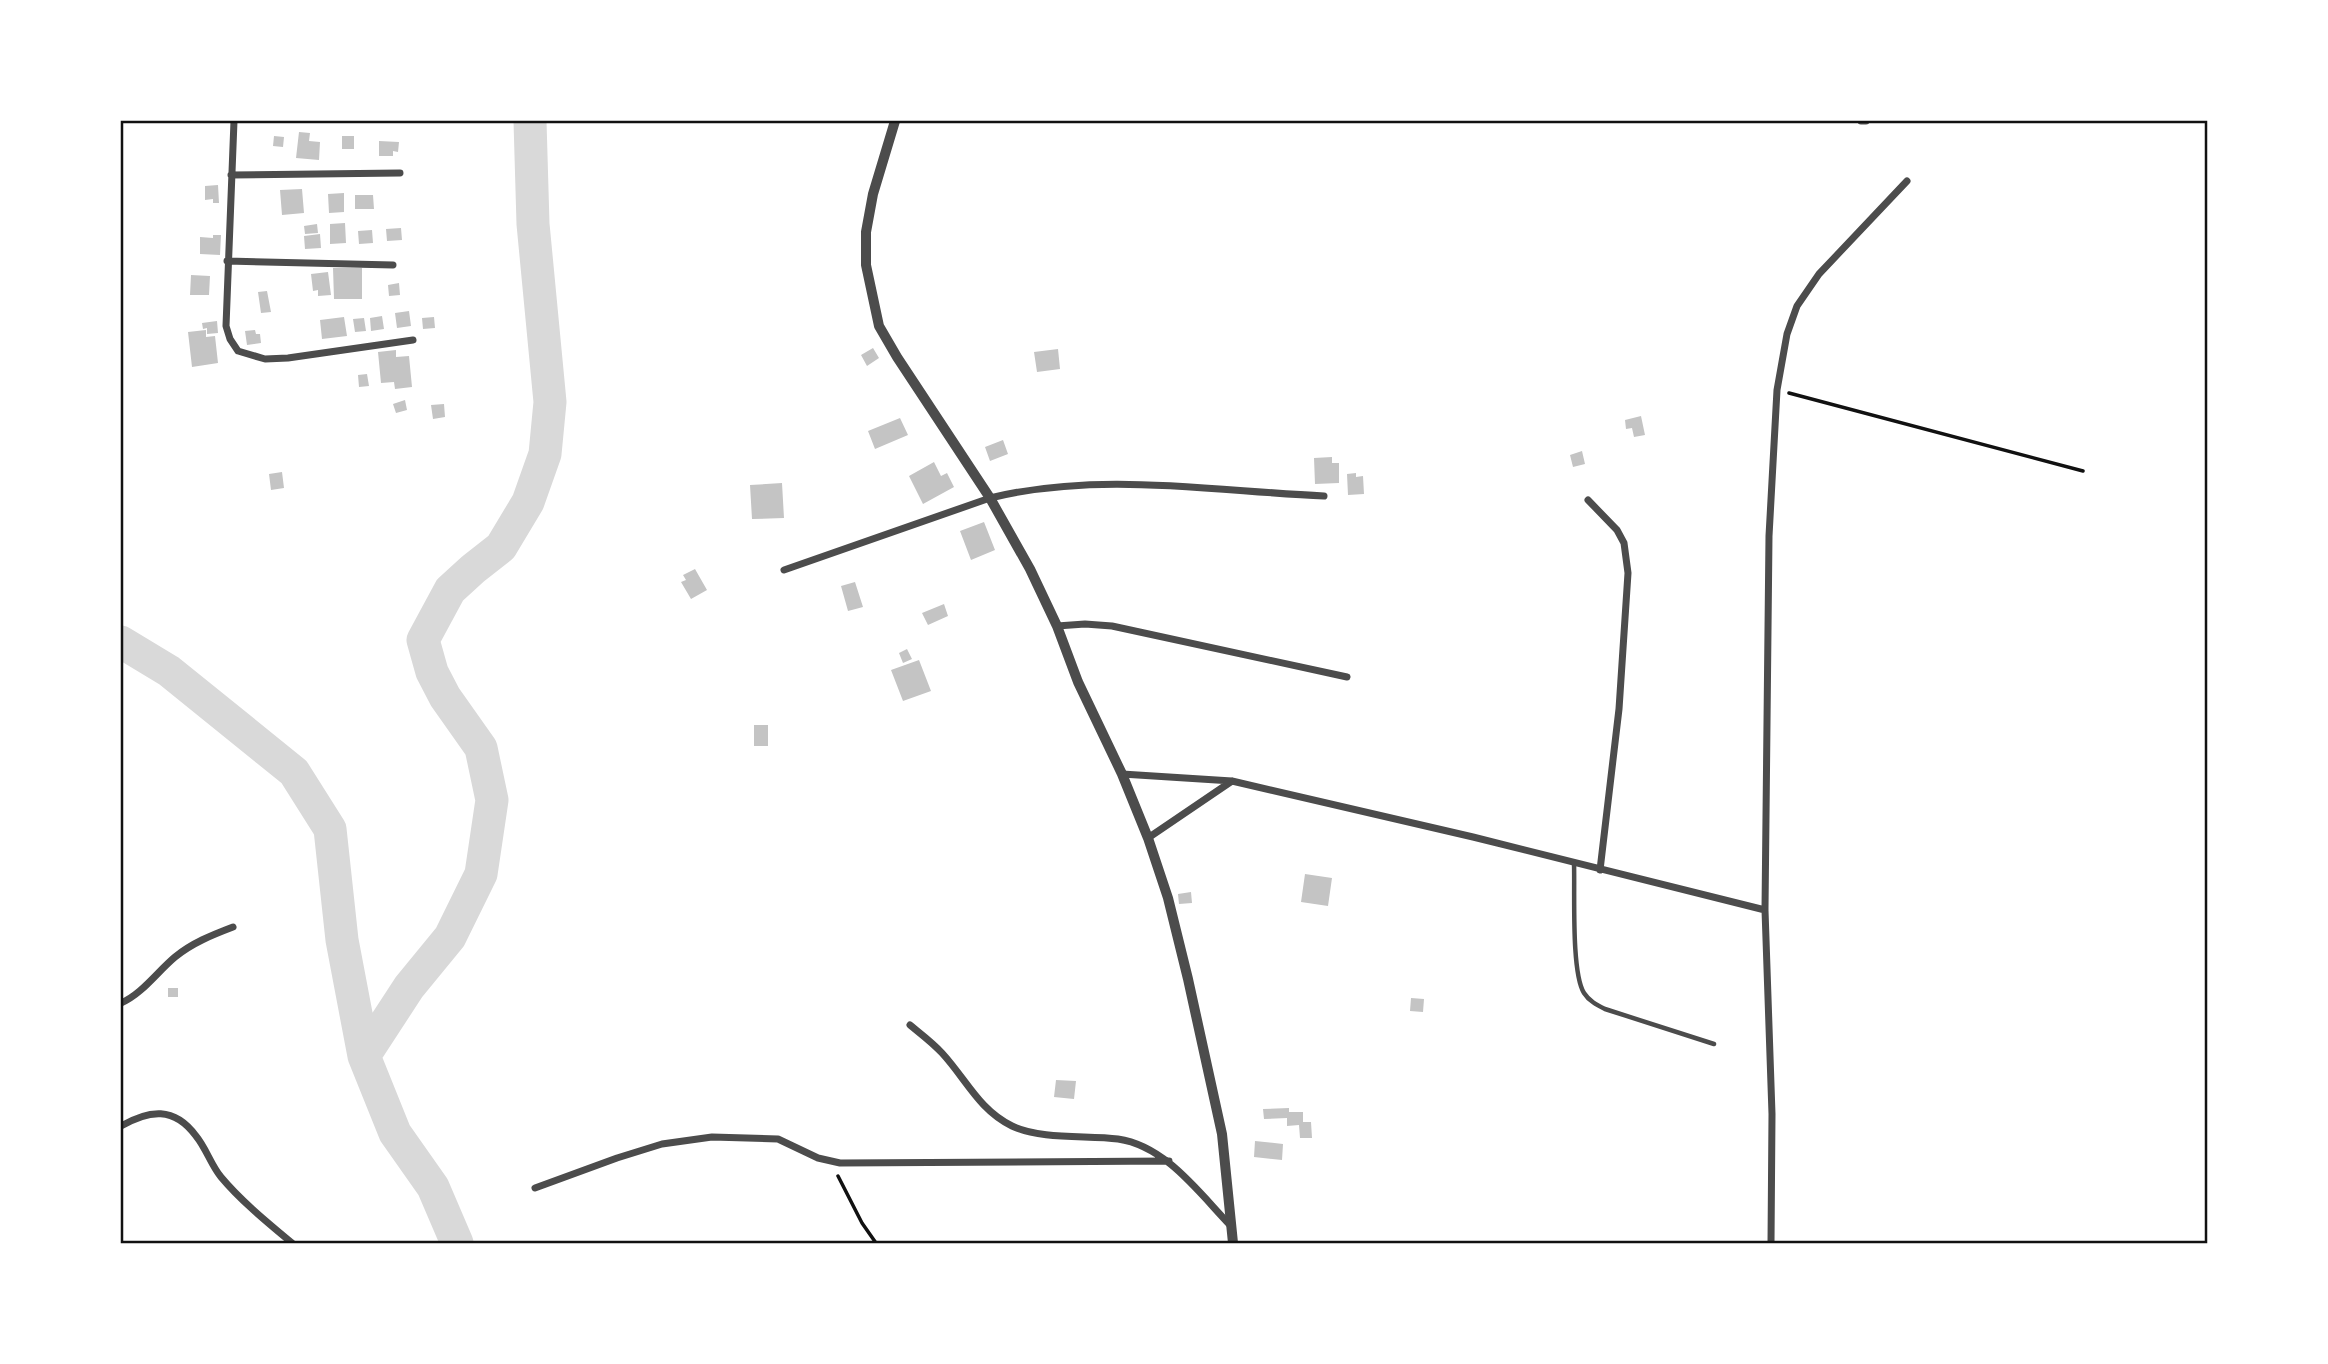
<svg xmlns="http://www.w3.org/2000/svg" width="2328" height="1364" font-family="Montserrat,sans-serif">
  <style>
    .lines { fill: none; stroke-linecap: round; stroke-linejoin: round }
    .river { stroke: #d9d9d9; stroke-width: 33 }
    .building { fill: #c4c4c4 }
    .path { stroke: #111; stroke-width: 3.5 }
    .service { stroke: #4c4c4c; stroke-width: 4.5 }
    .minor { stroke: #4c4c4c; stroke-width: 7 }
    .tertiary { stroke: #4c4c4c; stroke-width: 10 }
    .neatline { fill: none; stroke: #111; stroke-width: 2.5 }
  </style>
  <rect width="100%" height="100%" fill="#fff"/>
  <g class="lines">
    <path class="river" d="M121 642 169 671 294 772 330 829 342 940 364 1056 395 1133 433 1187 457 1243
      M364 1056 409 987 450 937 481 874 492 800 481 748 445 697 432 672 423 640 450 590 473 569 501 547 528 502 545 454 550 402 533 224 530 121"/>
  </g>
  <path class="building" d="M299 132 310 133 309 141 320 142 319 160 296 158Z
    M274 136 284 137 283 147 273 146Z
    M342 136H354V149H342Z
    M379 141 399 142 398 152 393 151V156H379Z
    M218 185 219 203H213V199L205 200V186Z
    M302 189 304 213 282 215 280 190Z
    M344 193V212L329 213 328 194Z
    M355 195H373L374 209H355Z
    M345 223 346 243 330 244V224Z
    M317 224 318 233 305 234 304 226Z
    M401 228 402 240 387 241 386 229Z
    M372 230 373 243 359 244 358 231Z
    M320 234 321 248 305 249 304 236Z
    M213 235H221L220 255 200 254V237L213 238Z
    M333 268H362V299H334Z
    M328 272 331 295 318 296V290L313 291 311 274Z
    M191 275 210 276 209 295H190Z
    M399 283 400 295 389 296 388 285Z
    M267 291 271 312 261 313 258 292Z
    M409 311 411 326 397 328 395 313Z
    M382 316 384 329 371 331 370 318Z
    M344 317 347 336 322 339 320 320Z
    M434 317 435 328 423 329 422 318Z
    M364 318 366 331 355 332 353 319Z
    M217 321 218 333 207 334V328L203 329 202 323Z
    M206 330V337L215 336 218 363 192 367 188 332Z
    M255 330 256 334H260L261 343 247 345 245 331Z
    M873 348 879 358 867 366 861 355Z
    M1058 349 1060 369 1037 372 1034 352Z
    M396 350V357L409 356 412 387 395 389 394 382 381 383 378 352Z
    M367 374 369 386 359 387 358 375Z
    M405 400 407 410 396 413 393 404Z
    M444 404 445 417 433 419 431 405Z
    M1641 416 1645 435 1634 437 1632 428 1626 429 1625 420Z
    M900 418 908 435 875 449 868 431Z
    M1003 440 1008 454 990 461 985 447Z
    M1582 451 1585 464 1573 467 1570 455Z
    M1332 457V463H1339V483L1315 484 1314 458Z
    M934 462 941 476 947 473 954 487 923 504 909 476Z
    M282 472 284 488 271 490 269 474Z
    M1356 473V477L1363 476 1364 494 1348 495 1347 474Z
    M782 483 784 518 752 519 750 485Z
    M984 522 995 550 971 560 960 531Z
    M695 569 707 590 691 599 681 582 686 580 683 575Z
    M855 582 863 607 848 611 841 586Z
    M944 604 948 616 928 625 922 613Z
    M907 649 912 659 903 663 899 653Z
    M919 660 931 691 903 701 891 670Z
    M754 725H768V746H754Z
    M1305 874 1332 878 1328 906 1301 902Z
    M1191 892 1192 903 1179 904 1178 894Z
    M168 988H178V997H168Z
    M1411 998 1424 999 1423 1012 1410 1011Z
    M1056 1080 1076 1081 1074 1099 1054 1097Z
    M1289 1108V1112H1303V1122H1311L1312 1138H1300L1299 1125 1287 1126V1118L1264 1119 1263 1109Z
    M1255 1141 1283 1144 1282 1160 1254 1157Z"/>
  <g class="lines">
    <path class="path" d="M1789 393 2083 471
      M838 1176 862 1223 876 1243"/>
    <path class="service" d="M1574 863C1575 891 1571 972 1584 993 1589 1001 1597 1005 1605 1009L1714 1044"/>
    <path class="minor" d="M234 121 226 326 230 339 238 351 265 359 288 358 413 340
      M1861 121H1866
      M231 175 400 173
      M227 261 393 265
      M1588 500 1617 530 1624 543 1628 573 1619 709 1600 870
      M784 570 990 498C1100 471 1213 491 1324 496
      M1057 626 1085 624 1112 626 1347 677
      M1122 774 1232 781 1473 837 1765 910
      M1148 838 1232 781
      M121 1003C142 994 157 972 175 957 192 943 212 935 233 927
      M910 1025C921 1034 933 1043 942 1053 966 1079 979 1110 1012 1126 1042 1140 1086 1135 1118 1139 1166 1146 1199 1193 1231 1226
      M121 1126C149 1110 174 1106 196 1136 206 1148 211 1165 221 1177 241 1201 268 1223 292 1243
      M535 1188 617 1158 662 1144 712 1137 778 1139 818 1158 840 1163 1169 1161
      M1771 1243 1772 1114 1765 910 1769 536 1777 390 1787 334 1797 306 1819 274 1907 181"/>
    <path class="tertiary" d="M895 121 873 194 866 232V265L879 326 897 357 990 498 1030 569 1057 626 1078 682 1122 774 1148 838 1168 898 1188 979 1222 1134 1233 1243"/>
  </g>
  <rect width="2328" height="1364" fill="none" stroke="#ffffff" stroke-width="245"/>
  <rect x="122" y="122" width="2084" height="1120" class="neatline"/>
</svg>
